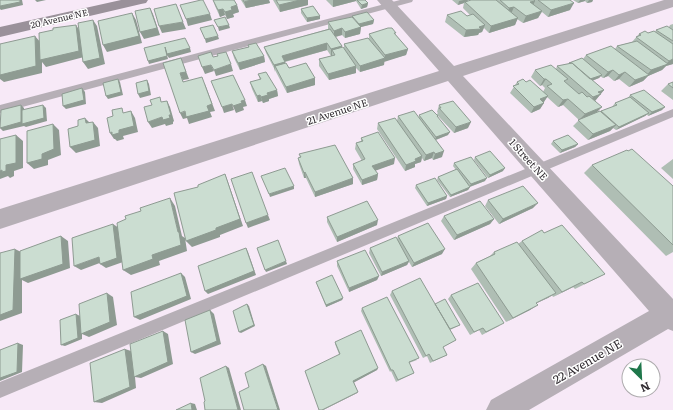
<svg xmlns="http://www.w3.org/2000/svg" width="673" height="410" font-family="Literata,serif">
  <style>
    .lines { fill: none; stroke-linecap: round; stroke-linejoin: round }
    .lane { fill: #b6afb6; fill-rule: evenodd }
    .street { fill: #b6afb6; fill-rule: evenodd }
    .secondary { fill: #9a919a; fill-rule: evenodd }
    .wall { fill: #afbeb4 }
    .shaded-wall { fill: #8e9b92 }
    .building { fill: #cbddd1; stroke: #8e9b92 }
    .labels { text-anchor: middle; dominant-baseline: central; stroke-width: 3; stroke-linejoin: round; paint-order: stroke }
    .far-street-label { font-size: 9px; fill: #332e33; stroke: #fff }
    .street-label { font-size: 10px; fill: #332e33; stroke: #fff }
    .near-street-label { font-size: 12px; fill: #332e33; stroke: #fff }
  </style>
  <rect width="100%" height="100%" fill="#f7e9f7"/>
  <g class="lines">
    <path class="lane" d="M400 0H413L412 2 0 113V105Z
      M673 109V117L0 398V382Z"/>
    <path class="street" d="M377 0H392L454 66 664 0H673V7L463 76 673 299V331L668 329 529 410H486L491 400 649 311 448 81 0 229V209L439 71Z"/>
    <path class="secondary" d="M121 0H148L146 3 141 4 0 37V27Z"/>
  </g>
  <path class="wall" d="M213 0 237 5 239 12 233 14 234 17 227 19 225 15 220 17 215 6Z
    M241 0H269L270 3 246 8Z
    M273 0H308V5L280 12Z
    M326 0H365L368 3 367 7 361 9 356 1 333 7Z
    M452 0H468L467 1 471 0H570V10L548 17 542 12 538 18 523 23 517 19 515 25 489 33 484 28 482 32 479 33 478 35 464 37 445 22 447 15 467 16 470 15 463 8 464 3 458 5Z
    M573 0H593L592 2 587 3 585 1 578 3Z
    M301 9 320 16V19L307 22 301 13Z
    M374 20 373 24 361 27 360 34 345 38 342 35 336 37 342 46V48L344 49V44L369 38V34H395L408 49 406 55 384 61V65L360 72 356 68V73L329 80 319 66V59L331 56 327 50 285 62 286 64 289 68 315 78V85L287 93 276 72 266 53 264 47 328 29V22Z
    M673 24V64L666 66 662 70 648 76 643 81 629 87 619 79 614 81 608 76 603 78 600 76 599 78 592 81 604 90 595 101 597 112 601 111 612 107 615 103 628 98 630 95 662 110 648 116 647 114 645 116 616 130 613 128 610 131 588 140 573 126 579 120 563 105 558 107 547 97 540 109 531 113 510 93 517 82H526L543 92 545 88 542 85 540 86 531 77 535 70 556 69 557 66 568 64 569 63 583 59 586 55 615 49 617 46 632 42 639 34 655 32 656 30 669 27 670 25Z
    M248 45 264 56 265 62 240 70 234 58 232 51 248 47Z
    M258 74 277 90 278 96 269 99V101L263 103 262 101 258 102 252 89 250 82 260 80Z
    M673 82V100L661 91 668 84Z
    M439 105 468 128 454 133 438 116V117L448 135 436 140 442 157 433 160 432 158 424 161 422 158 421 162 415 164V167L405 171 377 129 378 123 397 121 398 116 419 117V115L437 114 438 113 437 112Z
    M361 138 394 164 375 170 378 174 377 180 362 185 353 169V164L362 161 355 149 356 143 361 141Z
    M553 141 578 144 575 147 560 153 551 144Z
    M299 154 353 184 315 197 306 178H304L299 164 298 158H300Z
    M475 157 503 171 488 178 474 160Z
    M673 159V179L661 168Z
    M454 163 485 181 470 187 468 190 450 197 437 180 438 177 456 170 453 166Z
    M592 165 673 186V252L666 256 584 173Z
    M416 185 447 196 446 199 427 206 415 188Z
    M488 200 533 208 499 224 485 206Z
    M444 216 494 219 490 224 454 240 441 221Z
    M327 217 377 225 337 242 327 222Z
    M544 233 605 274 575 289 573 287 553 297 552 295 536 303 530 310 506 322 471 269 476 263 490 256 494 252 518 244 522 241Z
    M398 236 442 254 412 267 409 262 407 265 381 276 369 253 370 248 397 239Z
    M337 261 379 276 377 280 349 292 337 266Z
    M316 282 343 298 342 300 326 307Z
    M392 291 435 304 458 326 450 330 456 340 443 347 447 355 430 363 427 356 423 358 390 295Z
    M451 295 499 326 482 335 479 330 470 335 448 299Z
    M362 308 417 360 409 363 414 373 396 382 391 371 390 372 361 311Z
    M335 342 378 368 377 370 354 382 357 393 323 410H319L339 354 335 344Z"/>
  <path class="shaded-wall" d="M20 0H22L23 5 1 10 0 9V6Z
    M35 0H46L37 2Z
    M251 0H269L270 3 246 8 244 2Z
    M300 0H308V5L280 12 279 5Z
    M333 0H356V1L333 7Z
    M464 0H468L467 2H465L464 3 458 5 459 1Z
    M580 0H585V1L578 3Z
    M589 0H593L592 2 587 3Z
    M535 1 532 8 530 2Z
    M368 3 367 7 361 9 362 5Z
    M574 3 570 10 548 17 551 10Z
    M237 5 239 12 233 14 234 17 227 19 225 12 231 7Z
    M514 7 511 14 507 15 509 8Z
    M150 8 153 14 160 35 144 39 140 32Z
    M223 9 225 15 220 17 218 10Z
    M542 11 538 18 523 23 526 16Z
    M132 13 136 20 142 43 107 52 103 45Z
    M210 14 212 20 188 26 186 19Z
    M320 16V19L307 22V18Z
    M518 18 515 25 489 33 491 26Z
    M93 20 97 26 105 64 88 69 83 62Z
    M374 20 373 24 361 27 360 34 345 38V32L359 24Z
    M183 22 186 29 162 33 159 26Z
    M76 25 80 31 84 57 46 67 42 62V73L4 82 0 79V85V51L35 36 41 43Z
    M229 25 230 28 219 31 218 27Z
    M485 25 482 32 479 33 478 35 464 37 466 30Z
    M342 28V35L334 37V31Z
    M218 36 219 39 206 43 205 39Z
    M327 43V50L283 62 282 56Z
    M342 46V53L332 50V56H331V49Z
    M165 47 190 48 191 52 169 58 167 55 168 59 149 64 148 61Z
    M408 49 406 55 384 62 385 55Z
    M264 56 265 62 240 70 238 63Z
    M181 58 189 79 183 80 186 89 180 73Z
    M385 58 384 65 360 72V66Z
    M673 59V64L666 66 662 70 648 76 643 81 629 87 635 80 646 76 651 70 665 65 669 61Z
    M285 62 286 69 275 66V72L274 65Z
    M231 64 233 71 216 76 214 70Z
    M211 65 214 71 205 74 202 67Z
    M356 66V73L329 80 328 74Z
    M613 70 608 76 603 78 608 72Z
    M625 72 619 79 614 81 619 75Z
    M602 75 599 78 586 83 588 79Z
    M315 78V85L287 93 286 87Z
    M118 79 120 82 123 95 108 99 106 96Z
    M544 79H546L542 85 540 86Z
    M147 80 149 84 151 95 140 98 138 94Z
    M205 84 215 111 210 112 212 117 189 124 187 118 183 119 180 113 207 106Z
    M82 88 85 92 86 104 66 109 63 106Z
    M277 90 278 96 269 99V101L263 103 261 97 267 93Z
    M604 90 595 101 588 104 593 97 598 92Z
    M260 95 262 101 258 102 257 96Z
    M548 96 543 103 540 99Z
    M568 99 563 105 558 107 563 100Z
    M245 100 247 106 243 107 244 110 236 113 233 106 241 101Z
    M167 101 170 107 174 121 173 122V124L166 126 165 124 152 128 148 122 162 117Z
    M544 103 540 109 531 113 534 107Z
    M232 104 234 110 224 113 222 107Z
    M21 105 24 108V123L43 105 46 108 47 121 26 127 24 126 3 131 0 128Z
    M602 107 596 113 579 120 585 114Z
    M665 107 662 110 648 116 652 112Z
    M131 111 135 118 138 132 123 136 124 139 117 141 115 139H114L110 133 119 130Z
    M649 113 645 116 616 130 619 127Z
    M85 118 91 124 86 123Z
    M93 122 98 128 100 146 76 153 70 147Z
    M471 122 468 128 454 133 456 127Z
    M53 124 59 130 61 155 48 160V165L34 169 27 163 42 154Z
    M616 125 610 131 588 140 593 134Z
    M450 132 448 135 435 140 436 137Z
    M16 135 23 141V168L14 171V176L10 178 8 176 0 179V171L2 170 6 165Z
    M578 144 575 147 560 153 562 150Z
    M444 151 442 157 433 160 435 154Z
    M434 152 432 158 424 161 426 155Z
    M422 156 421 162 415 164V167L405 171 406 165 415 159Z
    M395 158 394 164 372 172V166Z
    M505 168 503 171 488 178 490 175Z
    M305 172 306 178H304V173Z
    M225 174 228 182 243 226 220 235V237L192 247 186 241 216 228Z
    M378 174 377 180 362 185V180Z
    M353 178V184L315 197V192Z
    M487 178 485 181 469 187 471 184Z
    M294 186V189L270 197 269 194Z
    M470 187 468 190 450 197 451 195Z
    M447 196 446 199 427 206 428 203Z
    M170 198 175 206 182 236 185 238 187 251 159 261 160 265 131 275 123 270 152 255 178 232Z
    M538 203 533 208 499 224 503 219Z
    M268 215 270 220 248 228 246 223Z
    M494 219 490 224 454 240 457 235Z
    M378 220 377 225 337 242V237Z
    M113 224 119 228 123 262 106 268 100 264Z
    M61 236 68 241 70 268 28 283 22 280V313L0 321V315L15 249 23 253Z
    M246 248 248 252 256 275 208 294 205 291Z
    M445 249 442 254 412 267 414 263Z
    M99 257 105 261 81 270 74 266Z
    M286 261 287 264 266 272 265 270Z
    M409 261 407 265 381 276 382 272Z
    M181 273 185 277 191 299 140 320 134 317Z
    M379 276 377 280 349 292V288Z
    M582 282 573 287 553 297 562 292Z
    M107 293 113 297 117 325 89 337 82 334V339L65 346 61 345 76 314 80 316Z
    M556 293 548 298 528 307Z
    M343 298 342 300 326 307V305Z
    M247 304 249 306 255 326 241 333 239 332Z
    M538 305 530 310 506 322 513 318Z
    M210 310 214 314 221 344 195 354 191 352Z
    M163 331 168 334 173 364 141 378 135 377 136 388 102 403 94 402 125 349 131 351Z
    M18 343 23 345 22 372 0 381V378Z
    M263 364 266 366 280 410H278Z
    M226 366 229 368 241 410H238Z
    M378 368 377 370 353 383V381Z
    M358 392 357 393 323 410H322Z
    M191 403 195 404 197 410H192Z"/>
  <path class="building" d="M0 0H20V2L0 6Z
    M201 0H203L210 14 186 19 180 5Z
    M213 0H234L237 5 231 7 232 10 225 12 223 9 218 10Z
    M243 0H251L244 2Z
    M276 0H300L279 5Z
    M357 0H365L368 3 362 5Z
    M471 0H496L518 18 491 26 465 2Z
    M500 0H534L535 1 530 2 542 11 526 16 514 7 509 8Z
    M538 0H570L574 3 551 10Z
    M176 4 183 22 159 26 154 9Z
    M313 6 320 16 307 18 301 9Z
    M150 8 157 28 140 32 135 11Z
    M461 11 467 16 473 14 485 25 479 27 481 29 466 30 447 15Z
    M367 12 374 20 359 24 352 16Z
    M132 13 139 36 103 45 98 21Z
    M225 17 229 25 218 27 214 20Z
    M352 17 361 27 345 32 342 28 334 31 328 22Z
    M93 20 100 58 83 62 78 23Z
    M76 25 79 51 40 60 39 33 53 30V28Z
    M213 25 218 36 205 39 200 28Z
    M667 26 673 30V41L656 30Z
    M388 28H392L396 33H394L408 49 385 55 369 34Z
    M330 29 342 46 331 49 327 43 282 56 285 62 274 65 264 47Z
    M645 31 648 33 654 31 673 44V59L669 61 636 37 641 35 639 34Z
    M35 36 36 66 0 75V44Z
    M185 38 190 48 167 54 165 47 167 56 148 61 144 48Z
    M368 38 385 58 360 66 344 44Z
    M637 41 668 64 651 70 617 46Z
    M256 43 264 56 238 63 232 51 249 47 248 45Z
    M611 46 649 75 635 80 625 72 619 75 613 70 608 72 586 55Z
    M343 47 356 66 328 74 319 59 335 55 332 50Z
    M211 52 213 57 218 56 217 54 226 52 231 64 214 70 211 65 202 67 198 56Z
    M181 58 186 72 180 73 183 82 202 77 212 104 207 106 209 111 186 117 185 111 180 113 163 63Z
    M582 58 602 75 590 79 572 63H569Z
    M286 63 289 68 306 63 315 78 286 87 275 66Z
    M572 63 604 90 598 92 601 94 593 97 557 66Z
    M551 65 568 79 564 81 579 94 582 92 587 97 589 96 602 107 585 114 568 99 563 100 547 86 552 84 546 79H544L535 70Z
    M266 72 277 90 267 93 268 95 261 97 260 95 257 96 250 82 261 79 258 74Z
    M233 75 245 100 241 101 242 103 233 106 232 104 222 107 211 81Z
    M118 79 121 92 106 96 103 83Z
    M523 79 526 82 530 80 548 96 540 99 544 103 534 107 513 86 519 84 517 82Z
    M147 80 149 91 138 94 136 83Z
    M673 82V88L668 84Z
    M82 88 84 100 63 106 62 94Z
    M644 90 665 107 652 112 630 95Z
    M160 97 161 102 167 101 171 115H169L170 118 163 120 162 117 148 122 144 107 152 105 150 100Z
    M630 97 649 113 619 127 601 111 617 105 615 103Z
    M453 101 471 122 456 127 439 108H441L439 105Z
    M21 105V122L0 128 1 110Z
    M43 105 44 118 22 124V110Z
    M122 108 123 113 131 111 134 126 119 130V133L112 135V132L110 133 107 118 113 116 112 110Z
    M432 110 438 116H437L450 132 436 137 419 115Z
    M414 111 444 151 435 154 434 152 426 155 398 116Z
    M600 111 616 125 593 134 578 120Z
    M85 118 86 123 93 122 95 140 70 147 68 129 78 126V120Z
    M395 118 422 156 415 159 416 161 406 165 378 123Z
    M53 124 54 149 42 154V159L27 163V131Z
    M378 132 395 158 372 166 378 174 362 180 353 164 365 159 356 143 363 141 361 138Z
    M16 135V163L6 165V171L2 172V170L0 171V139Z
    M568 135 578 144 562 150 553 141Z
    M335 145 353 178 315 192 305 172 304 173 298 158 301 157 299 154Z
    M632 149 673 186V245L592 165 627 150 628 151Z
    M490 151 505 168 490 175 475 157Z
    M471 157 487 178 471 184 454 163Z
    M285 168 294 186 269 194 261 176Z
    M457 169 470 187 451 195 438 177Z
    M252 172 268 215 246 223 231 179Z
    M225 174 240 219 216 228V230L186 241 174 193 198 187V185Z
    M435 178 447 196 428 203 416 185Z
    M523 186 538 203 503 219 488 200Z
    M170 198 178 232H179L181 245 152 255 153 259 123 270 117 223 126 219 125 216 141 211 140 208Z
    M367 201 378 220 337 237 327 217Z
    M480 201 494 219 457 235 444 216Z
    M428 223 445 249 414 263 398 236Z
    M113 224 117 258 100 264 99 257 74 266 72 238Z
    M562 225 605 274 584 284 582 282 562 292 522 241 542 230 544 233Z
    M61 236 63 264 20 279V251Z
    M396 237 409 261 382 272 370 248Z
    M278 240 286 261 265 270 257 248Z
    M517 242 556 293 536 303 538 305 513 318 476 263 495 254 494 252Z
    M246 248 254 271 205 291 198 266Z
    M15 249 13 310 0 315V253Z
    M365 250 379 276 349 288 337 261Z
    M181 273 187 296 134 317 131 292Z
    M332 275 343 298 326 305 316 282Z
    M420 278 456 340 443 347 447 355 433 361 429 354 426 356 392 291Z
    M478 283 504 323 486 332 483 328 474 332 451 295Z
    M107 293 110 322 81 334 79 304Z
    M387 297 419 358 409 362 414 373 398 380 393 370H391L362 308Z
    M445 299 460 325 450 329 435 304Z
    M247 304 254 325 239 332 233 311Z
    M210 310 217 341 191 352 185 320Z
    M76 314 78 338 61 345 60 320Z
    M361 330 378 368 353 381 358 392 322 410H319L305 371 340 354 335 342Z
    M163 331 168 362 134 377 130 344Z
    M18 343 17 372 0 378V350Z
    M125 349 130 387 94 402 90 363Z
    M263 364 278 410H244L239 392 249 387 245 373Z
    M226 366 238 410H205L204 402 205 401 200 378Z
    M191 403 192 410H176Z"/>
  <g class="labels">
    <g class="far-street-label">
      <text transform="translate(59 18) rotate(-13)">20 Avenue NE</text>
    </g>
    <g class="street-label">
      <text transform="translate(337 111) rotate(-18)">21 Avenue NE</text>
      <text transform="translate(529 159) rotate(48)">1 Street NE</text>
    </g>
    <g class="near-street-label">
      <text transform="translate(587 361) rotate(-30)">22 Avenue NE</text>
    </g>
  </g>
  <g transform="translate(641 378) rotate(156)"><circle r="19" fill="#ffffff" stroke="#adabad"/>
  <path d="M0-3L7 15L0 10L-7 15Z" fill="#1f774b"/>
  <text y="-6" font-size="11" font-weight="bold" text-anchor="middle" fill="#332e33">N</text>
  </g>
</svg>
